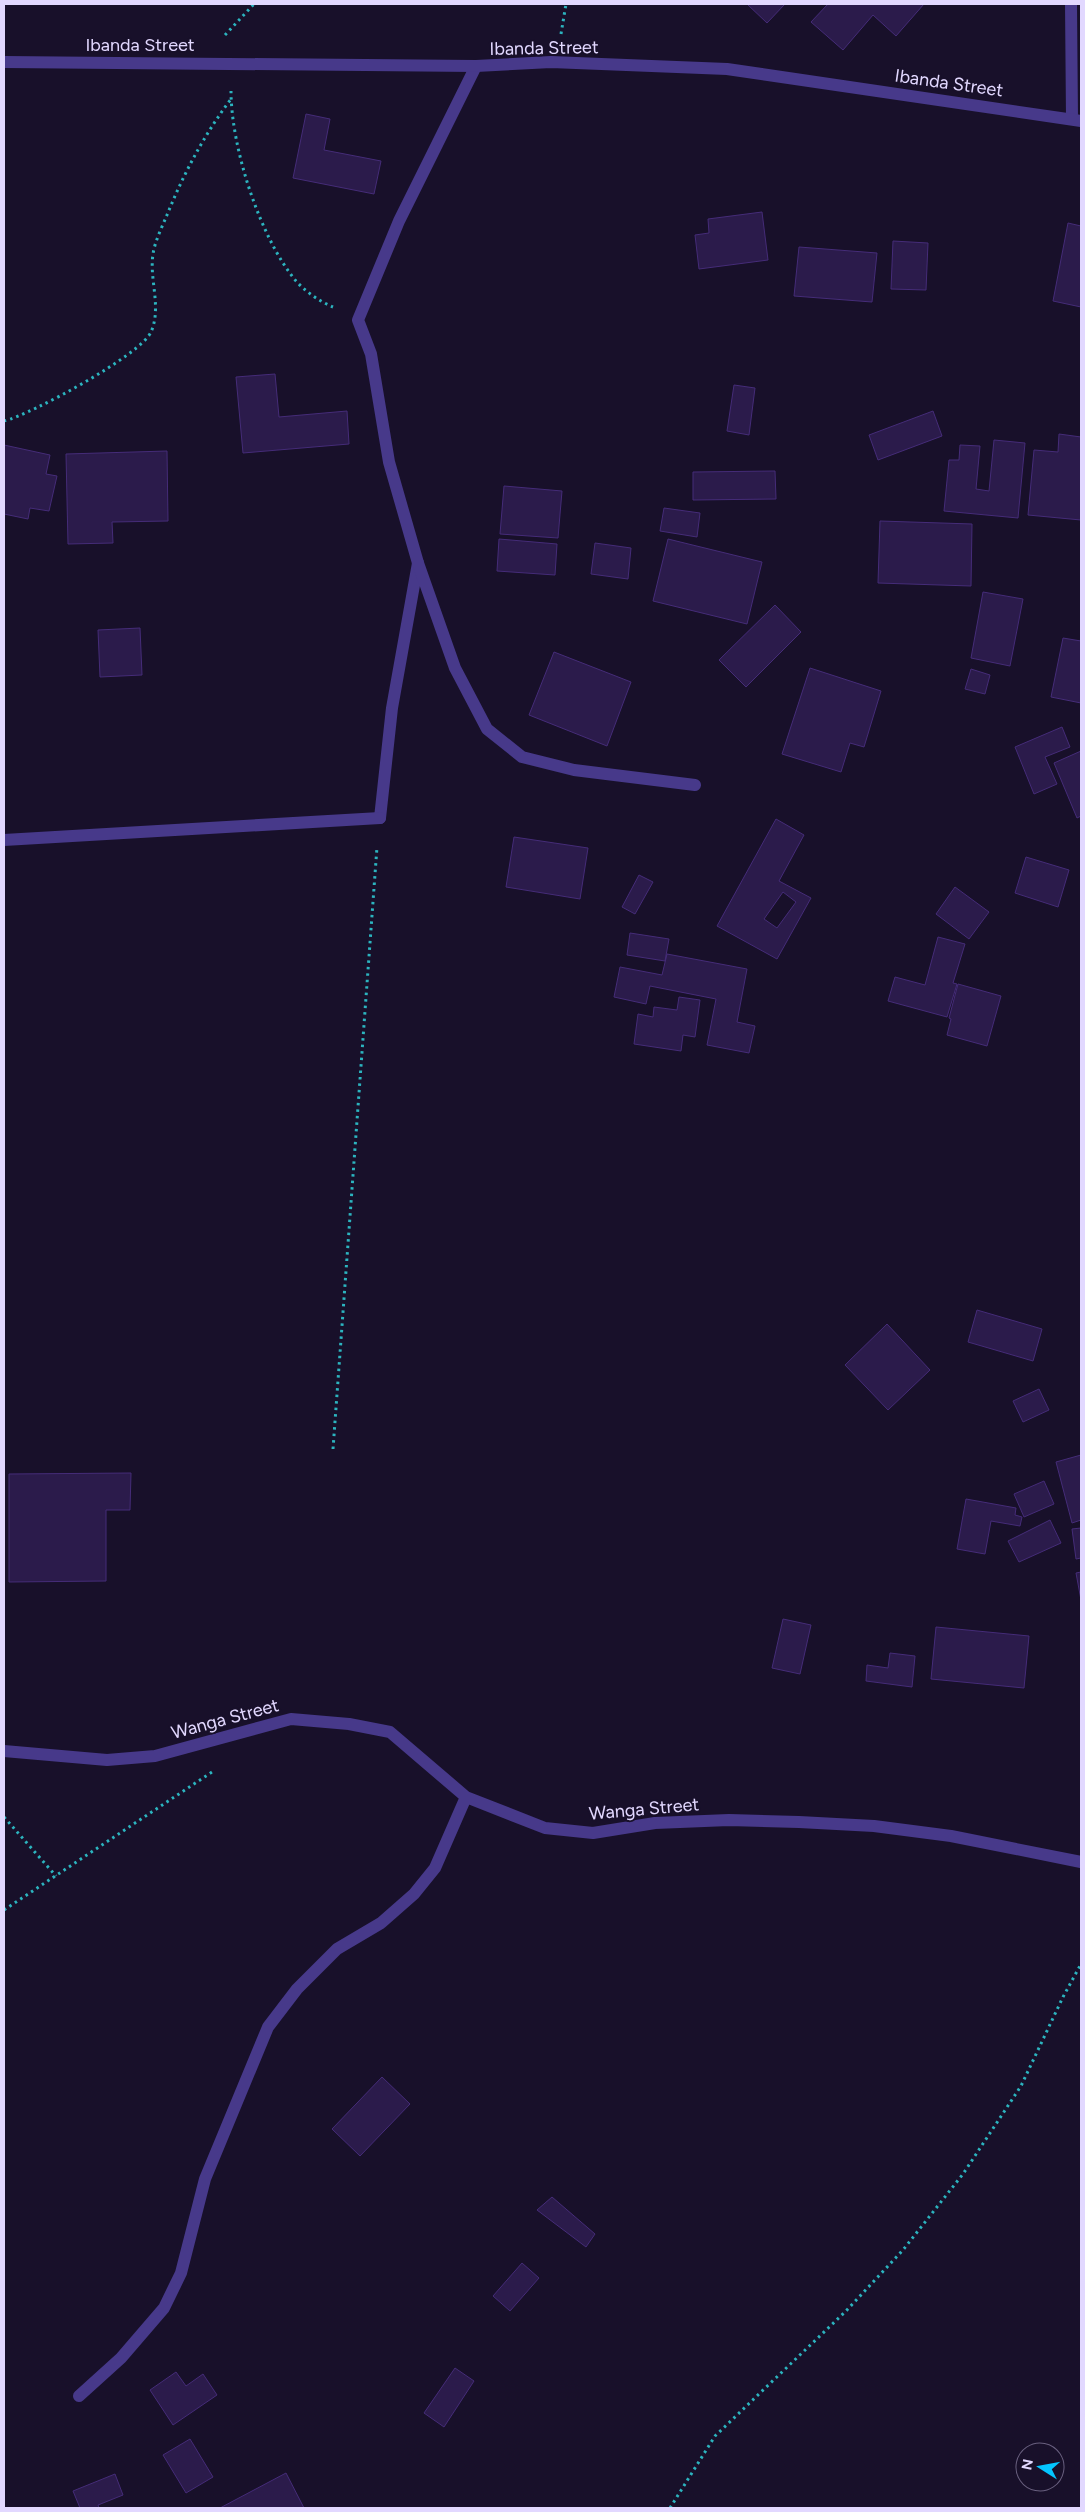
<svg xmlns="http://www.w3.org/2000/svg" width="1085" height="2512" font-family="Figtree,sans-serif">
  <style>
    .building { fill: #2b1b4b; stroke: #452c78; fill-rule: evenodd }
    .lines { fill: none; stroke-linecap: round; stroke-linejoin: round }
    .path { stroke: #2cb4bf; stroke-width: 3; stroke-dasharray: 2.5 4; stroke-linecap: butt }
    .service { stroke: #47398a; stroke-width: 12 }
    .minor { stroke: #47398a; stroke-width: 12 }
    .tertiary { stroke: #47398a; stroke-width: 12 }
    .labels { text-anchor: middle; dominant-baseline: central; stroke-width: 4; stroke-linejoin: round; paint-order: stroke }
    .street-label { font-size: 18px; fill: #e2d8ff; stroke: #18102a }
  </style>
  <rect width="100%" height="100%" fill="#18102a"/>
  <path class="building" d="M747 4H785L767 23Z
    M828 4H924L896 36 873 15 843 50 811 22Z
    M306 114 330 119 324 150 381 161 374 194 293 178Z
    M762 212 768 260 699 269 695 235 709 233 708 219Z
    M1068 223 1081 226V307L1053 301Z
    M893 241 928 243 926 290 891 289Z
    M799 247 877 253 872 302 794 296Z
    M275 374 279 417 347 411 349 444 243 453 236 377Z
    M734 385 755 388 749 435 727 431Z
    M933 411 942 436 878 460 869 435Z
    M1059 434 1081 437V520L1028 515 1034 450 1058 452Z
    M994 440 1025 443 1018 518 944 511 949 460H959L960 445 980 446 976 489 989 491Z
    M4 445 50 455 46 474 57 476 49 511 30 508 28 519 4 514Z
    M167 451 168 521 112 522 113 543 68 544 66 454Z
    M775 471 776 499 693 500V472Z
    M504 486 562 491 558 538 500 534Z
    M664 508 700 513 697 537 660 531Z
    M880 521 972 524 971 586 878 583Z
    M499 539 557 544 555 575 497 571Z
    M668 539 762 562 747 624 653 601Z
    M595 543 631 548 628 579 591 574Z
    M983 592 1023 599 1010 666 971 658Z
    M775 605 801 632 746 687 719 660Z
    M140 628 142 675 100 677 98 630Z
    M1063 638 1081 641V703L1051 697Z
    M554 652 631 682 607 746 529 715Z
    M810 668 881 691 864 747 850 743 841 772 782 754Z
    M971 669 990 675 985 694 965 689Z
    M1062 727 1070 747 1045 757 1057 784 1034 794 1015 747Z
    M1081 751V816L1077 818 1054 763Z
    M776 819 804 835 779 881 811 898 777 959 717 926ZM783 892 796 902 777 928 764 919Z
    M514 837 588 848 580 899 506 887Z
    M1026 857 1069 870 1058 907 1015 893Z
    M639 875 653 882 635 914 622 907Z
    M955 887 989 912 969 939 936 914Z
    M630 933 669 939 665 961 627 955Z
    M938 937 965 944 953 983 957 984 947 1017 888 1001 895 977 925 985Z
    M667 954 747 969 737 1022 755 1026 749 1053 707 1045 716 999 650 986 646 1004 614 997 620 967 662 975Z
    M958 984 1001 996 987 1046 947 1035 951 1019 949 1018Z
    M679 997 700 1000 695 1037 683 1035 681 1051 634 1044 638 1014 653 1017 654 1007 677 1010Z
    M977 1310 1042 1329 1033 1361 968 1342Z
    M887 1324 930 1370 888 1410 845 1365Z
    M1039 1389 1049 1410 1023 1422 1013 1401Z
    M1081 1455V1520L1072 1523 1056 1462Z
    M131 1473 130 1510H106V1581L9 1582V1474Z
    M1044 1481 1054 1504 1024 1517 1014 1494Z
    M966 1499 1016 1508 1015 1515 1022 1517 1020 1526 991 1521 985 1554 957 1549Z
    M1050 1520 1061 1543 1019 1562 1008 1541Z
    M1081 1528V1558L1076 1559 1072 1529Z
    M1081 1572V1600L1076 1573Z
    M783 1619 811 1625 800 1674 772 1668Z
    M936 1627 1029 1636 1024 1688 931 1679Z
    M890 1653 915 1656 912 1687 866 1681 867 1665 888 1668Z
    M382 2077 410 2104 360 2156 332 2129Z
    M552 2197 595 2234 586 2247 537 2210Z
    M522 2263 539 2278 510 2311 493 2296Z
    M455 2368 474 2381 444 2427 424 2413Z
    M176 2372 186 2386 203 2374 217 2395 173 2425 150 2390Z
    M190 2439 213 2477 186 2493 163 2455Z
    M286 2473 304 2508H220Z
    M115 2474 123 2495 98 2505 99 2508H80L73 2491Z"/>
  <g class="lines">
    <path class="path" d="M561 34 566 4
      M225 35 254 4
      M231 91C231 147 260 238 296 281 306 292 319 301 333 307
      M4 421C30 415 141 355 151 332 162 307 149 280 153 254 155 241 162 227 167 215 184 173 204 135 231 99
      M333 1449 377 847
      M4 1817 56 1876
      M4 1910 212 1772
      M670 2508 715 2436 846 2311 903 2250 963 2174 1021 2086 1063 1997 1081 1964"/>
    <path class="service" d="M380 818 392 708 418 563"/>
    <path class="minor" d="M1071 4 1072 119
      M476 66 399 221 358 320 371 354 389 462 418 563 455 668 487 729 522 757 574 770 695 785
      M4 840 380 818
      M4 1751 107 1760 155 1756 291 1719 349 1724 390 1732 466 1797 545 1828 593 1833 655 1823 729 1820 799 1822 874 1826 951 1836 1081 1862
      M79 2396 121 2358 164 2308 181 2273 205 2179 268 2027 297 1989 337 1949 381 1923 414 1894 435 1868 466 1797"/>
    <path class="tertiary" d="M4 62 476 66 551 62 727 69 1081 121"/>
  </g>
  <g class="labels">
    <g class="street-label">
      <text x="140" y="45">Ibanda Street</text>
      <text transform="translate(544 48) rotate(-1)">Ibanda Street</text>
      <text transform="translate(949 83) rotate(8)">Ibanda Street</text>
      <text transform="translate(225 1719) rotate(-15)">Wanga Street</text>
      <text transform="translate(644 1809) rotate(-5)">Wanga Street</text>
    </g>
  </g>
  <rect width="1085" height="2512" fill="none" stroke="#e2d8ff" stroke-width="10"/>
  <g transform="translate(1040 2467) rotate(281)"><circle r="24" fill="#18102a" stroke="#69607f"/>
  <path d="M0-4L9 19L0 12L-9 19Z" fill="#04c5ff"/>
  <text y="-8" font-size="14" font-weight="bold" text-anchor="middle" fill="#e2d8ff">N</text>
  </g>
</svg>
